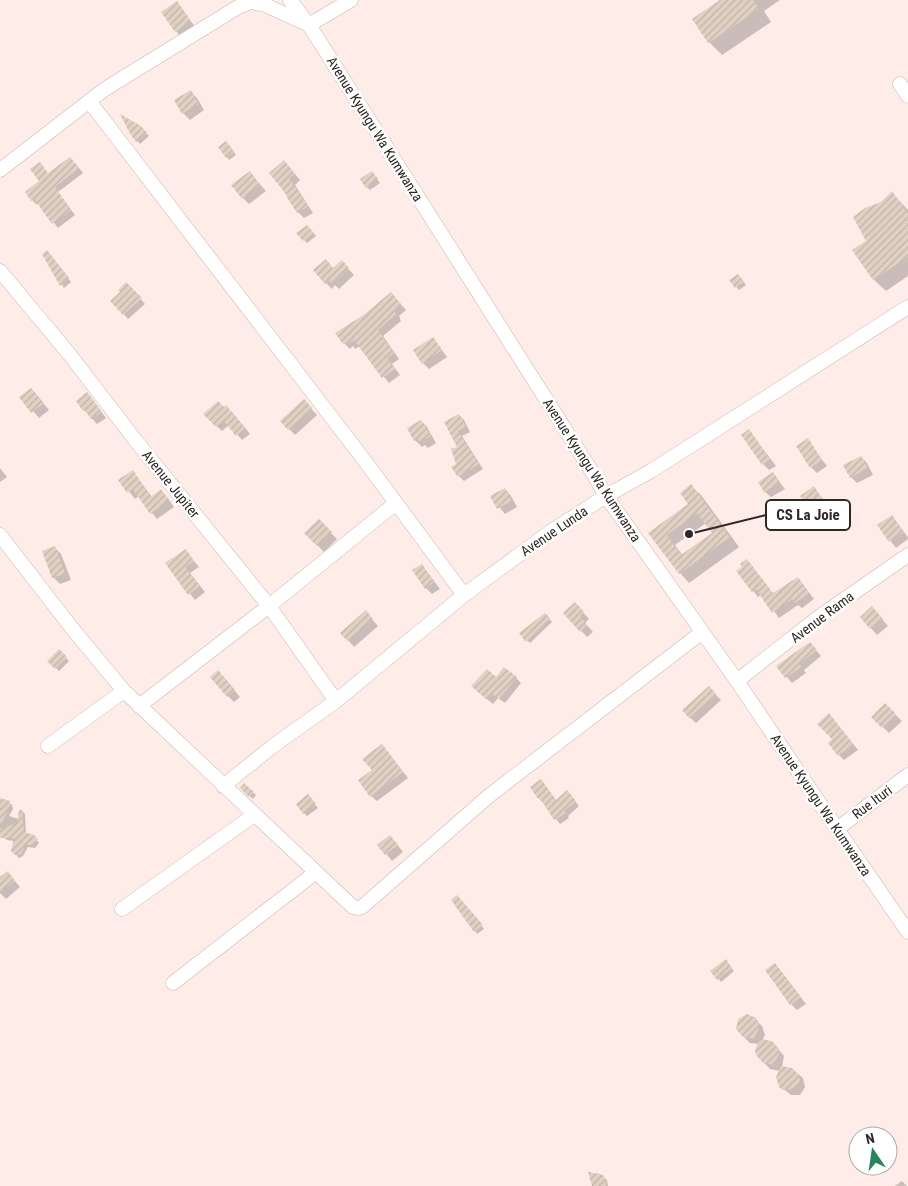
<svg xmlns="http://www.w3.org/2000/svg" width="908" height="1186" font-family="'Roboto Condensed',sans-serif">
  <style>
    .shadow { fill: #0003; fill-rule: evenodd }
    .building { fill: url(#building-hatch); fill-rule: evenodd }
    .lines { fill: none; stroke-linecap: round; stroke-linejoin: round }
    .street-casing { stroke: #cab7b1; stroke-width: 15 }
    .street { stroke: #fff; stroke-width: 14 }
    .labels { text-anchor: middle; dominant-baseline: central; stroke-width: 5; stroke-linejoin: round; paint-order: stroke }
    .street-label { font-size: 14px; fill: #2e2724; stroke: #fff }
    .leader { fill: none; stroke: #2e2724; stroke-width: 2 }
    .callout-dot { fill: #2e2724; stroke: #fff; stroke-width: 2 }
    .callout { fill: #fff; stroke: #2e2724; stroke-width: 2 }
    .callout-label { font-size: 15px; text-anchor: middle; font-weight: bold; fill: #2e2724 }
  </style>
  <defs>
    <pattern id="building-hatch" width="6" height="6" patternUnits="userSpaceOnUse" patternTransform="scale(1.25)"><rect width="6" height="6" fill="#e1d1c4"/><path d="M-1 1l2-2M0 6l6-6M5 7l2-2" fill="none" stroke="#c1b3a8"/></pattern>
  </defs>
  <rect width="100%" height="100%" fill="#fdece7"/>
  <path class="shadow" d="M722 0H780L764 11 771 22 722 55 709 42Z
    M177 3 196 28 182 38 176 31Z
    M191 92 197 98 204 110 190 120 183 113 175 101Z
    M144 130 149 136 140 144 131 134Z
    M229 145 236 155 229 160 227 157Z
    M75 163 83 173 58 192 75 215 58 228 39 203 37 205 32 200Z
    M290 168 300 180 295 185 313 213 304 218 298 212 271 173Z
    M250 173 266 191 249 204 243 198Z
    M374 175 380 183 370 190 367 187Z
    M892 193 908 210V276L886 291 874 280 854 250 868 241 881 203Z
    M307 226 316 236 307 243 298 233Z
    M44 254 50 255 71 282 64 288Z
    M342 262 354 275 339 289 335 285 332 289 326 283 334 269Z
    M741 278 746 285 739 290 731 280Z
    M131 288 145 304 128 319 112 301Z
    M396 299 406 310 399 316 401 321 383 336 399 359 392 364 400 375 389 383 360 346 355 349 353 346 350 349 344 343Z
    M433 338 447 357 429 369 423 363Z
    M31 389 49 410 39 418 21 397Z
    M87 394 106 418 97 424 84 410Z
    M304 401 317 415 295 435 282 422Z
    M232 412 250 434 242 440 229 425 222 431 205 415Z
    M459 415 464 420 470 432 462 436 483 469 464 481 459 476 458 464 459 448 445 423Z
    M421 421 427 427 436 443 428 448 425 445 422 447 415 440 408 428Z
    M749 431 776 466 769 470 763 464Z
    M807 440 827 466 817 473 811 467Z
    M861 457 867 463 873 475 857 483 851 477Z
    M0 468 7 477 0 482Z
    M133 472 152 497H167L174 507 157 519 139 496 135 499 120 480Z
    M773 474 785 489 771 497 764 491Z
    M691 486 701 495 739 547 689 583 680 573 650 533 690 504ZM706 523 714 533 683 556 675 545Z
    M814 488 829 507 816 515 801 496Z
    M505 489 511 496 517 507 505 514 491 497Z
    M892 517 908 537V539L896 548 879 526Z
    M319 521 337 539 324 552 306 533Z
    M55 548 61 554 71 580 60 584 54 578 44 551Z
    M185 550 199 567 190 573 205 592 195 600 167 564Z
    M422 565 440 589 432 594 426 588Z
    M738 571 774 594 798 578 814 599 802 608 798 605 779 618 762 594 758 597Z
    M581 610 589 619 585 623 593 632 587 637 565 613Z
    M366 612 378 626 354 647 342 633Z
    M545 614 552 622 530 643 521 634Z
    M878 614 888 626 877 635 861 617Z
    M815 649 821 656 804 670 806 673 792 683 778 666Z
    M59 651 69 661 59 671 49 661Z
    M224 678 240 697 234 702 228 696Z
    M516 678 521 683 505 703 498 698 493 704 478 691Z
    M715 694 721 700 696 723 689 717Z
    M885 705 902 721 889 733 873 717Z
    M834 720 858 750 844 760 839 755 834 739Z
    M387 751 408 778 377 801 371 796 373 771Z
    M541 781 557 801 571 796 579 806 568 816 569 818 560 824 531 788Z
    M244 785 256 795 253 799 241 788Z
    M311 799 318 808 307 816 304 813Z
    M9 802 12 805 13 809 9 816 19 819 22 811 25 814 26 834 33 836 39 843 35 848 28 847 23 856 19 858 12 850 14 841 7 840 0 835V810Z
    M396 843 403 852 392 861 379 845Z
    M8 873 20 887 6 899 0 893V879Z
    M460 899 484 929 477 934 475 931Z
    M728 964 734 971 721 982 712 971Z
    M775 964 806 1004 797 1010 791 1004Z
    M755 1019 762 1026 765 1035 762 1041 778 1049 784 1056 782 1067 792 1069 803 1078 805 1087 800 1095H791L780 1086V1071L770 1069 757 1055 759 1044 750 1043 740 1033 737 1024 739 1020Z
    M603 1177 607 1180 608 1186H594Z
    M902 1181 907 1186H895Z"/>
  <path class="building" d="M720 0H753L759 9 708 43 692 19Z
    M177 1 191 21 175 32 161 12Z
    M191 90 199 104 182 114 174 100Z
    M120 114 141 126 147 133 136 142 130 134Z
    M226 141 234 152 226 158 218 147Z
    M70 157 79 168 55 187 71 210 52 224 34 199 31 201 25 192 39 181 30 169 40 162 48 173Z
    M284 160 295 174 289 178 308 206 297 213 286 196 287 195 269 173Z
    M250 171 260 185 242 199 231 185Z
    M372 171 378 179 366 188 360 179Z
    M892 191 908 214V257L873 280 852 250 866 241 853 217 865 208 881 202Z
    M307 225 314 233 303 241 296 233Z
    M47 250 69 278 60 286 42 254Z
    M326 259 333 268 342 260 349 268 332 284 329 280 325 284 313 270Z
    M738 274 744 282 735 288 729 280Z
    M126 282 142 298 123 315 110 301 120 292 118 290Z
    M391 292 401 304 394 310 396 314 378 330 394 353 387 358 395 369 382 378 354 340 348 343 347 341 343 344 335 333 365 314Z
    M433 337 442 350 422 364 413 350Z
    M31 388 44 403 31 413 19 397Z
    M87 392 102 412 91 419 85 410 83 411 76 401Z
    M304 399 312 408 288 430 280 421Z
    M218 401 224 407 226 405 245 428 236 436 223 420 216 427 203 414Z
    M459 414 466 427 458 431 479 464 458 477 451 467 456 464 451 449 457 447 444 422Z
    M421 420 431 436 420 442 418 439 414 441 407 428Z
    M749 429 770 459 762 465 741 435Z
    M808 438 822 460 810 468 796 446Z
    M861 456 868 468 850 478 843 465Z
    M133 470 151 497 161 489 169 500 150 514 133 489 127 493 118 480Z
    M773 472 780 482 764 492 758 482Z
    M691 484 730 537 679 574 648 533 688 504 680 493ZM697 513 712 533 681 555 667 535Z
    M814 486 823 500 809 509 800 496Z
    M505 488 512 501 497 509 490 496Z
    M892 515 904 532 889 542 877 525Z
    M319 519 332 532 317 546 304 533Z
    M55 546 65 574 52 578 42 551Z
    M186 549 194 561 185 567 200 586 188 595 165 563Z
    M747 559 773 593 798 577 809 593 795 603 792 599 772 613 756 589 752 592 736 571 742 567 740 564Z
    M422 564 434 582 425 589 412 570Z
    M575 602 584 612 580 616 587 625 580 632 563 613Z
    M872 606 883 619 870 629 860 617Z
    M366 610 373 619 347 641 340 633Z
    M545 613 550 618 526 642 519 633Z
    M810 642 817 650 799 664 802 667 785 678 776 666Z
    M59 649 67 657 55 669 47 661Z
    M504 667 517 677 499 699 492 694 487 700 471 686 487 669 496 677Z
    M218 670 235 690 227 697 210 677Z
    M709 686 716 694 689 718 682 710Z
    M885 703 896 714 882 728 871 717Z
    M829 713 853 744 838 756 828 743 832 739 817 724Z
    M382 744 403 772 370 797 358 780 372 770 362 759Z
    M541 779 556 800 567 790 576 801 564 811 566 813 554 820 540 798 538 799 530 787Z
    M244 783 254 792 249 797 240 788Z
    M308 794 316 804 303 814 296 804Z
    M0 798 10 801V806L0 827Z
    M19 810H22L24 832 34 835 38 839 32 845H25L21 854 15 855 11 851 14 838H0V829L17 823Z
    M390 835 398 845 385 855 377 845Z
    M8 871 15 881 0 892V877Z
    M457 895 483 925 474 932 451 900Z
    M726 959 732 968 717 980 710 971Z
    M775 963 801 997 790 1005 765 970Z
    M747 1014 756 1018 759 1023V1028L754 1039 743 1037 736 1029 738 1019Z
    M760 1039 772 1041 779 1049V1054L774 1065 763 1063 756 1055 755 1050Z
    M781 1066 792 1068 799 1075 800 1081 794 1089 783 1090 779 1087 776 1077Z
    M588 1172 601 1174 604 1176 606 1186H592Z"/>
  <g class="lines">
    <g class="street-casing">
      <path id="street" d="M290 0 309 25 594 475 606 496 737 681 837 829 908 932
        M900 84 908 96
        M89 101 365 461 464 595
        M0 170 105 89 238 7 251 2 265 5 309 25 351 0
        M0 271 70 355 136 441 269 606 336 701
        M0 535 71 627 124 691 353 907 358 908 362 907 490 795 701 633
        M737 681 819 617 908 555
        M139 706 269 606 396 503
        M48 746 124 691
        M223 786 273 746 336 701 464 595 550 532 606 496 651 471 908 307
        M837 829 908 775
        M122 909 254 815
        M173 983 315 873"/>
    </g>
    <use href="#street" class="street"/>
  </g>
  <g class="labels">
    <g class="street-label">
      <text transform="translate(375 129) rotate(58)">Avenue Kyungu Wa Kumwanza</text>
      <text transform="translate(592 470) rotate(57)">Avenue Kyungu Wa Kumwanza</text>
      <text transform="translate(171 484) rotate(51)">Avenue Jupiter</text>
      <text transform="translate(554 531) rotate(-34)">Avenue Lunda</text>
      <text transform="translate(822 617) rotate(-37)">Avenue Rama</text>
      <text transform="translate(872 802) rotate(-37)">Rue Ituri</text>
      <text transform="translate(821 805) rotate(56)">Avenue Kyungu Wa Kumwanza</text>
    </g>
  </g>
  <path class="leader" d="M689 534L766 515"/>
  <circle class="callout-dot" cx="689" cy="534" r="5"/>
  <rect class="callout" x="766" y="500" width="84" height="30" rx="5"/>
  <g class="callout-label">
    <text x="808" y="520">CS La Joie</text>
  </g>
  <g transform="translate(873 1151) rotate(347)"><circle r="24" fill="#ffffff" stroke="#aba9a7"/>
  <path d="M0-4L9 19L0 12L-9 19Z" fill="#28845b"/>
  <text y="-8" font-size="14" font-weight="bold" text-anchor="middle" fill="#2e2724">N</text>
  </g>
</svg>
